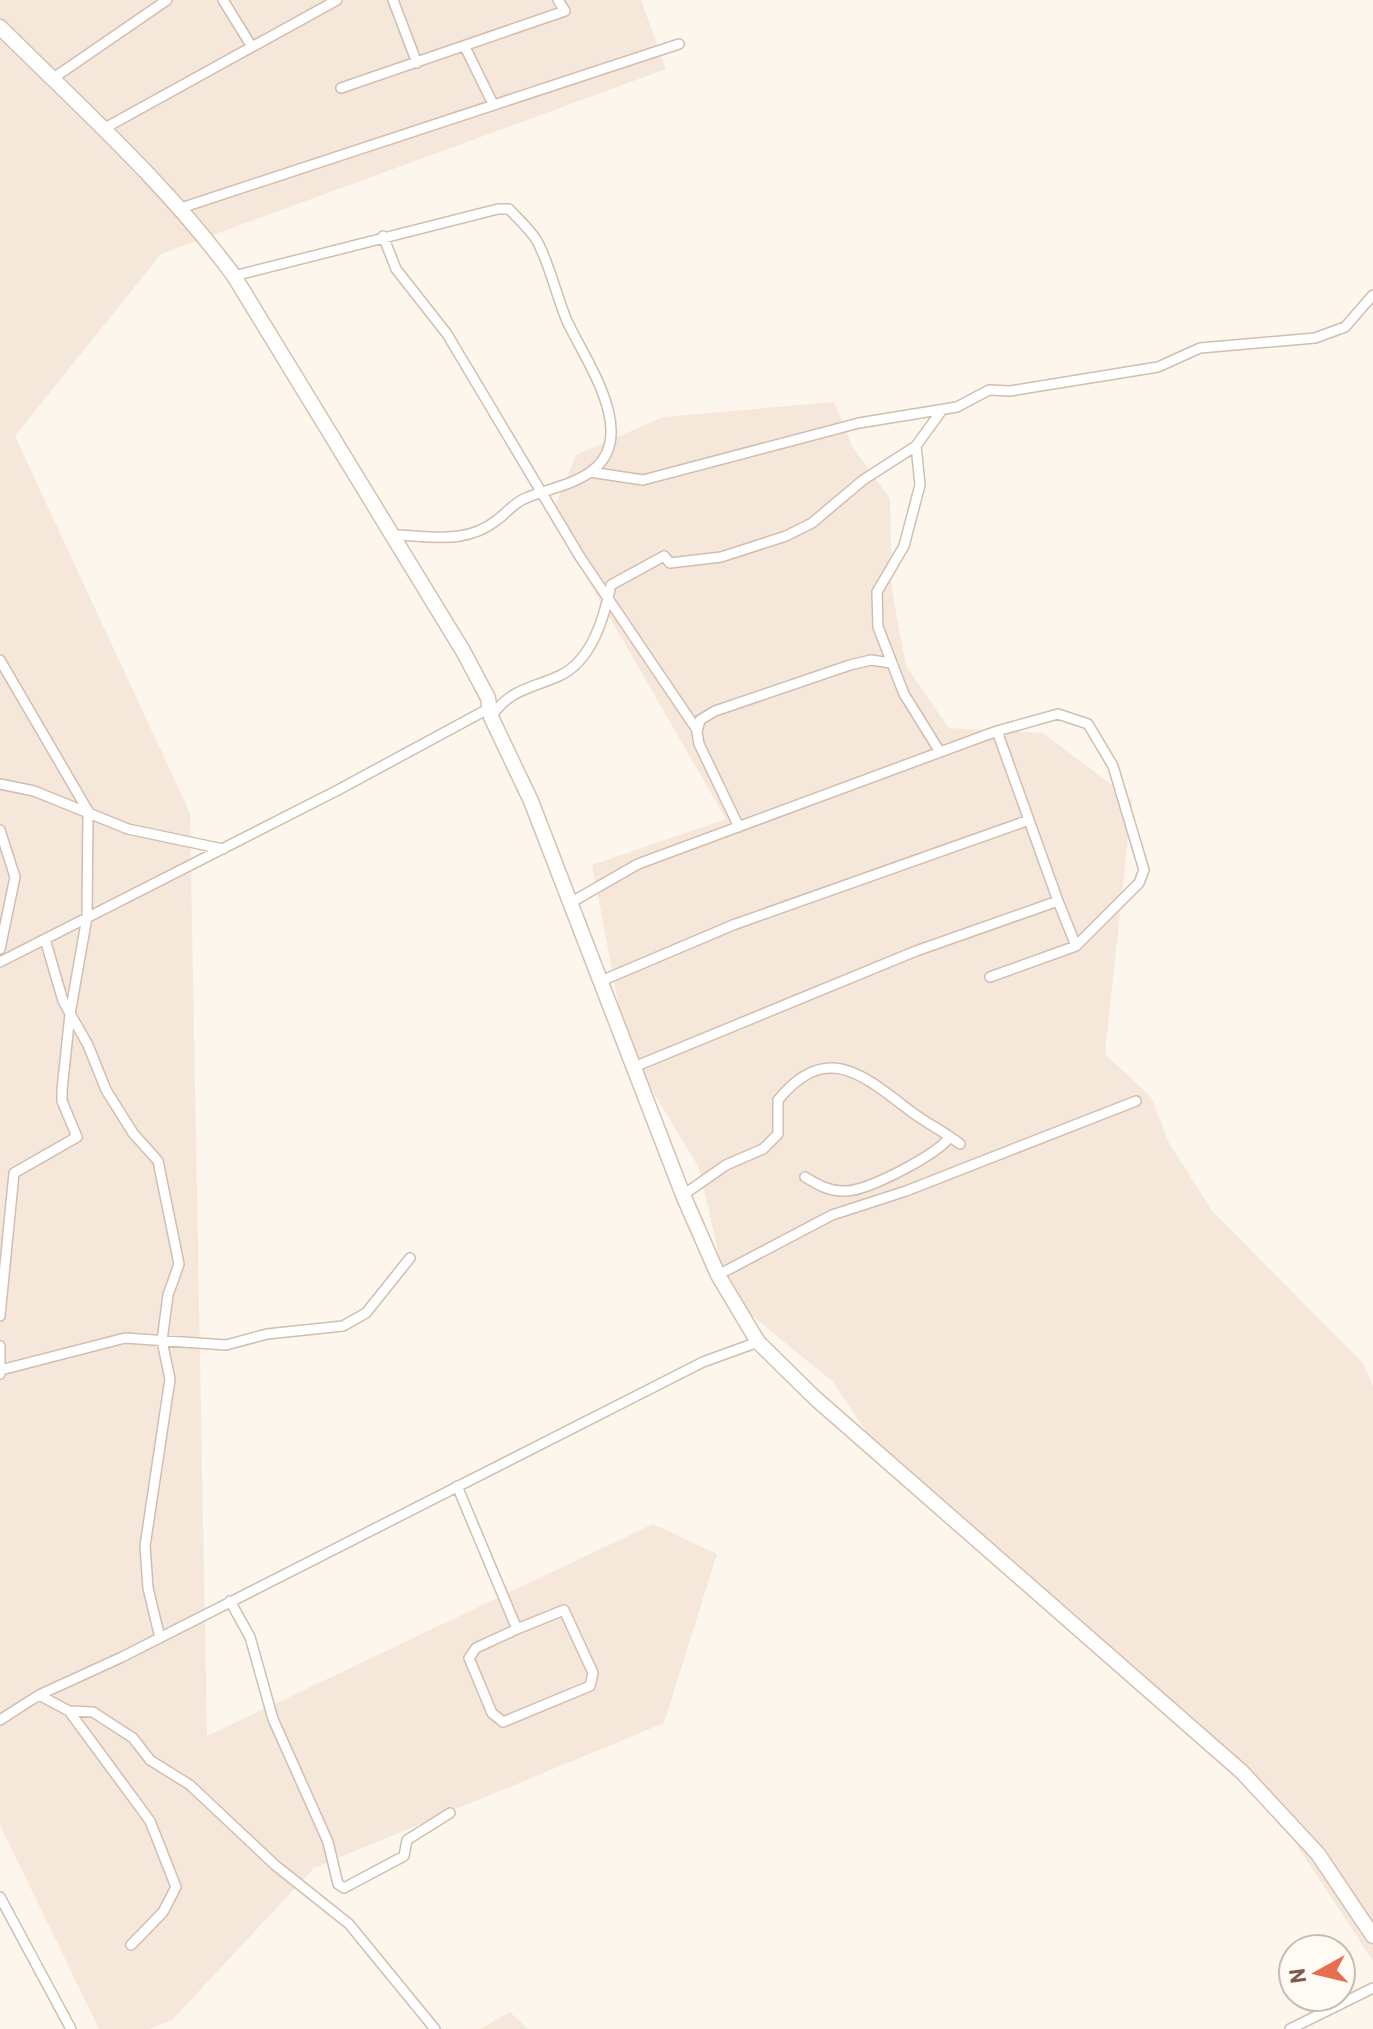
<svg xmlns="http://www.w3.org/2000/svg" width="1373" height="2029" font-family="Barlow,sans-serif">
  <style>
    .residential { fill: #f5e8da }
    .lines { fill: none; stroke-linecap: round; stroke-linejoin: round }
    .minor-casing { stroke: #d1beb0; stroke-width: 12 }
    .secondary-casing { stroke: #d6c0b0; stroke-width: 17 }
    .minor { stroke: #fff; stroke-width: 9 }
    .secondary { stroke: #fff; stroke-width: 14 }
  </style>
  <rect width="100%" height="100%" fill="#fdf6ec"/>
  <path class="residential" d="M0 0H641L666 69 161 254 15 436 190 813 207 1736 653 1524 717 1554 664 1723 314 1868 172 2020 149 2029H99L0 1825Z
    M834 402 852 446 890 499 892 591 906 666 949 728 1043 733 1132 800 1105 1054 1151 1097 1169 1143 1213 1212 1363 1363 1373 1386V1961L1264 1795 885 1459 832 1381 728 1296 699 1168 627 1049 592 865 726 819 551 516 576 455 663 417Z
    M510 2012 528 2029H480Z"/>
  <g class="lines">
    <g class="minor-casing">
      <path id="minor" d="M223 0 252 47
        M393 0 417 63
        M465 47 493 104
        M52 79 167 0
        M341 88 565 11 558 0
        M105 128 337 0
        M181 208 679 44
        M383 236 396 269 447 334 580 557 697 730
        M234 276 498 209H509C518 219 530 229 537 241 550 265 556 295 567 321 585 360 639 434 593 470 574 485 547 489 526 498 513 503 508 512 497 520 464 546 429 535 392 535
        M916 446 920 485 904 546 877 592 878 627 904 694 940 752
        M590 472 643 480 859 423 957 407 989 390 1010 391 1158 367 1200 348 1315 338 1345 327 1373 295
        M0 660 88 811 87 917 70 1014 62 1090V1101L77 1137 14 1173 0 1316
        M997 731 1058 901
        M0 784 34 791 128 829 223 849
        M739 827 699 744 697 732 700 720 715 711 850 665 871 660 891 663
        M0 830 15 877 0 949
        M570 903 638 864 997 731 1058 714 1088 724 1113 766 1144 870 1139 883 1076 946 990 977
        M45 939 63 1001 88 1045 106 1090 133 1133 158 1161 179 1264 168 1295 162 1341 170 1379 145 1546 148 1588 160 1638
        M0 962 338 790 486 710 491 717C510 689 530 689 559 676 592 661 604 618 611 585L664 556 670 563 721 557 786 536 812 523 863 480 916 446 942 410
        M601 981 733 925 1029 820
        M634 1067 916 951 1058 901 1076 946
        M805 1177C818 1185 830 1192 846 1191 870 1190 936 1155 950 1137
        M683 1195 726 1165 763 1149 778 1134V1100C827 1040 864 1076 913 1113 928 1124 945 1132 960 1144
        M718 1275 832 1215 906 1191 1136 1101
        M0 1346V1374
        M1 1370 125 1338 226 1345 267 1334 343 1326 366 1313 410 1258
        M457 1486 517 1629 564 1610 593 1673 590 1686 503 1722 492 1713 469 1658 476 1648 517 1629
        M230 1601 250 1637 273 1719 328 1842 338 1884 344 1888 404 1856 407 1840 450 1813
        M39 1695 69 1711 93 1712 133 1738 150 1760 190 1785 275 1865 349 1924 435 2029
        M69 1711 150 1821 176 1887 163 1912 131 1945
        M0 1720 39 1695 122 1657 703 1362 758 1342
        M0 1897 71 2029
        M1290 2029 1373 1988"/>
    </g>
    <g class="secondary-casing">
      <path id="secondary" d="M0 27C81 108 166 183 234 276L463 651 488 698 491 717 531 801 683 1195 718 1275 758 1342 815 1398 1242 1772 1318 1854 1373 1936"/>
    </g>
    <use href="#minor" class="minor"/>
    <use href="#secondary" class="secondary"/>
  </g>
  <g transform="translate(1317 1973) rotate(262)"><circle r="38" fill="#fffaf3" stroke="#cabbb1" stroke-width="2"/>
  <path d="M0-6L14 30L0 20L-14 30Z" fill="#e76f51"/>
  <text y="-12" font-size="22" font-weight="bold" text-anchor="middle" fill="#7a5c4d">N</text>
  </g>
</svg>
